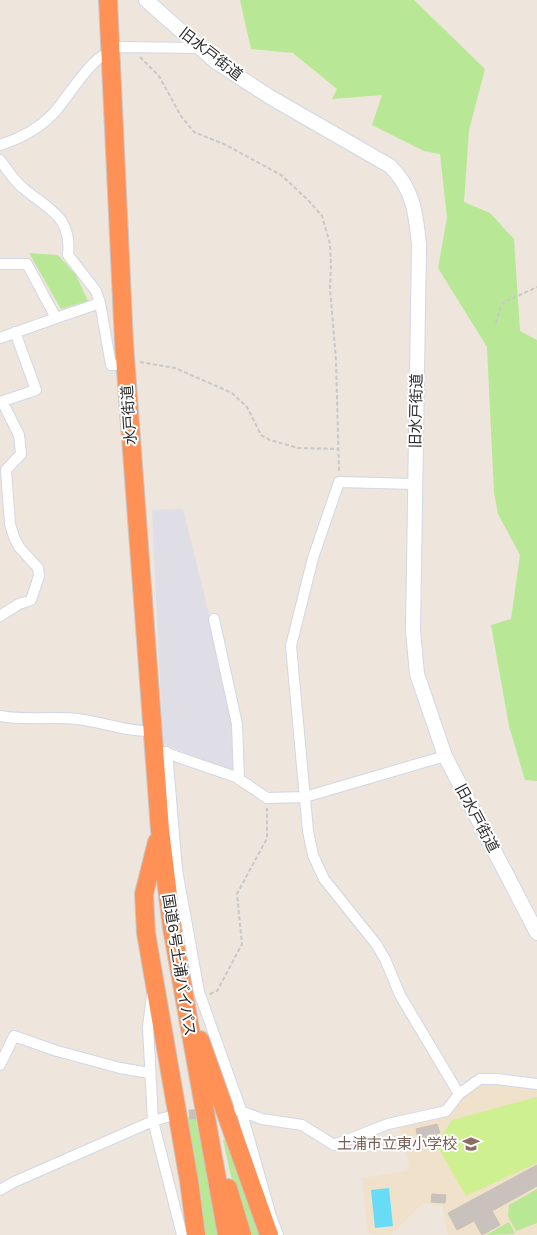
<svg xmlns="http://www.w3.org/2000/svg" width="537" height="1235" font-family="'Work Sans','Noto Sans JP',sans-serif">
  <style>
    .industrial { fill: #dfdde6 }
    .education { fill: #f0e1cb }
    .green { fill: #b8e895 }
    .pitch { fill: #cff090 }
    .water { fill: #68dcf7 }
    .building { fill: #c9c2bc; stroke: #c9c1b6 }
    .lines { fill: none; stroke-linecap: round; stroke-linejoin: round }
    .street-tunnel { stroke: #c7c0b9; stroke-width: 10; stroke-dasharray: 10 5; stroke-linecap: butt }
    .street-casing { stroke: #d1d7e5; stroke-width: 12 }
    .secondary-casing { stroke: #d1d7e5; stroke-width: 16 }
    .highway-casing { stroke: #c8c8c8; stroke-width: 20 }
    .path { stroke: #c8c8c8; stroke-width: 2; stroke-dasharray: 4 2.5; stroke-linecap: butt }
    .street { stroke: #fff; stroke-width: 10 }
    .secondary { stroke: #fff; stroke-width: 14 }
    .highway { stroke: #ff9156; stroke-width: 18 }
    .labels { text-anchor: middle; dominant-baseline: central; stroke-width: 4; stroke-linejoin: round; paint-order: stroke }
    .street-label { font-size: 15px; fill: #2b2b2b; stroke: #fff }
    .education-label { font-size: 15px; fill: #785e54; stroke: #fff; text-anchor: end }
  </style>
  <rect width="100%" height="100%" fill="#eee5dc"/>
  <path class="industrial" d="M183 509 237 727 235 775 163 743 152 510Z"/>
  <path class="education" d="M500 1083 537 1089V1235H448L442 1206 423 1203 391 1235 368 1234 362 1178 407 1171 409 1161 399 1126 438 1118 464 1096 481 1085Z"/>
  <path class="green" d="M240 0H414L485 69 469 130 464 202 490 213 514 239 520 331 537 340V781L525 780 509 726 491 625 511 619 520 555 498 514 494 493 487 347 438 268 447 218 440 154 424 151 372 125 382 95 332 99 337 89 293 53 251 49Z
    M29 253 58 255 76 275 88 301 61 309Z
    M195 1116 221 1235H205L185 1117Z
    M228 1139 263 1235H250L231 1176 223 1140Z
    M537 1189V1223L516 1231 508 1216 509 1205Z
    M509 1222 515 1234 486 1235Z"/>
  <path class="pitch" d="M537 1097V1163L466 1196 436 1144 452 1120Z"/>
  <path class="water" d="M389 1188 393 1226 375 1228 371 1190Z"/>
  <path class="building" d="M437 1124 440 1133 436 1134 437 1137 419 1143 416 1129Z
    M537 1165V1186L492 1211 500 1225 482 1235 474 1221 457 1230 448 1213Z
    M432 1194 446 1195 445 1203 431 1202Z"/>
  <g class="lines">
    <path class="street-tunnel" d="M174 1116 230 1111"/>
    <g class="street-casing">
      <path id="street" d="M0 145C19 139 39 128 53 114 73 92 89 56 120 47L199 48
        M0 160C7 169 14 181 23 188 49 210 72 216 68 255L96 291 100 303 111 365 125 364
        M0 264H27L56 318 0 338
        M56 318 100 303
        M0 402 36 390 15 332
        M414 484 339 482 313 558 291 646 308 831 313 855 324 879 376 944 385 959 400 995 459 1094
        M0 616 19 604 31 600 39 576 38 568 19 547 14 537 10 524 6 470 21 454 19 435 2 401
        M214 619 237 724 239 779
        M0 716C25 721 52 716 77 719 103 722 126 732 153 731
        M163 752 236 777 267 798 305 797 445 756
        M167 752 177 870 199 992 241 1110 271 1216 278 1235
        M152 995 148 1027 153 1121 182 1235
        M0 1065 14 1036 57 1051 120 1068 149 1073
        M238 1110 262 1119 302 1125 334 1145 388 1124 446 1111 459 1094 480 1079H497L537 1084
        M0 1190 14 1182 153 1121 171 1116"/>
    </g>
    <g class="secondary-casing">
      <path id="secondary" d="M146 0 216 62 270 97 390 166C413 188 416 214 419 244L413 631 417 674 445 756 537 933"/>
    </g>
    <g class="highway-casing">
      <path id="highway" d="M108 0 124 343 160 830 172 928 227 1235
        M157 842 144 894 146 933 189 1181 196 1235
        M200 1040 269 1235
        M228 1188 242 1235"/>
    </g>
    <path class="path" d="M140 57 159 76 181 116 194 132 226 145 281 175 308 200 322 216 330 244 331 265 330 289 336 360 339 472
      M496 323 502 303 537 287
      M140 362 175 368 232 393 247 407 261 435 270 440 298 448 339 449
      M210 994 217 991 242 944 237 894 267 838V808"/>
    <use href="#street" class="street"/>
    <use href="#secondary" class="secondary"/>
    <use href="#highway" class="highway"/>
  </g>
  <defs>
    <g id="school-bare" transform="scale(1.35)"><path d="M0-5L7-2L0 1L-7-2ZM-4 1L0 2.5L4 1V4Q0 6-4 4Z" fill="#8d6e63" stroke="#fff" stroke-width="2.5" paint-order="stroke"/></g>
  </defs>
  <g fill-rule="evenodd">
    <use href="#school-bare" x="471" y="1144"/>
  </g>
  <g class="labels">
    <g class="street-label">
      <text transform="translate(211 54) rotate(38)">旧水戸街道</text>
      <text transform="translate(416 411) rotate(-89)">旧水戸街道</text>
      <text transform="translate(129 415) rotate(-94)">水戸街道</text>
      <text transform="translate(477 818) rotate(62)">旧水戸街道</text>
      <text transform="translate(179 965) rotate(81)">国道6号土浦バイパス</text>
    </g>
    <g class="education-label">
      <text x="457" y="1144">土浦市立東小学校</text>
    </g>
  </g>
</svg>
